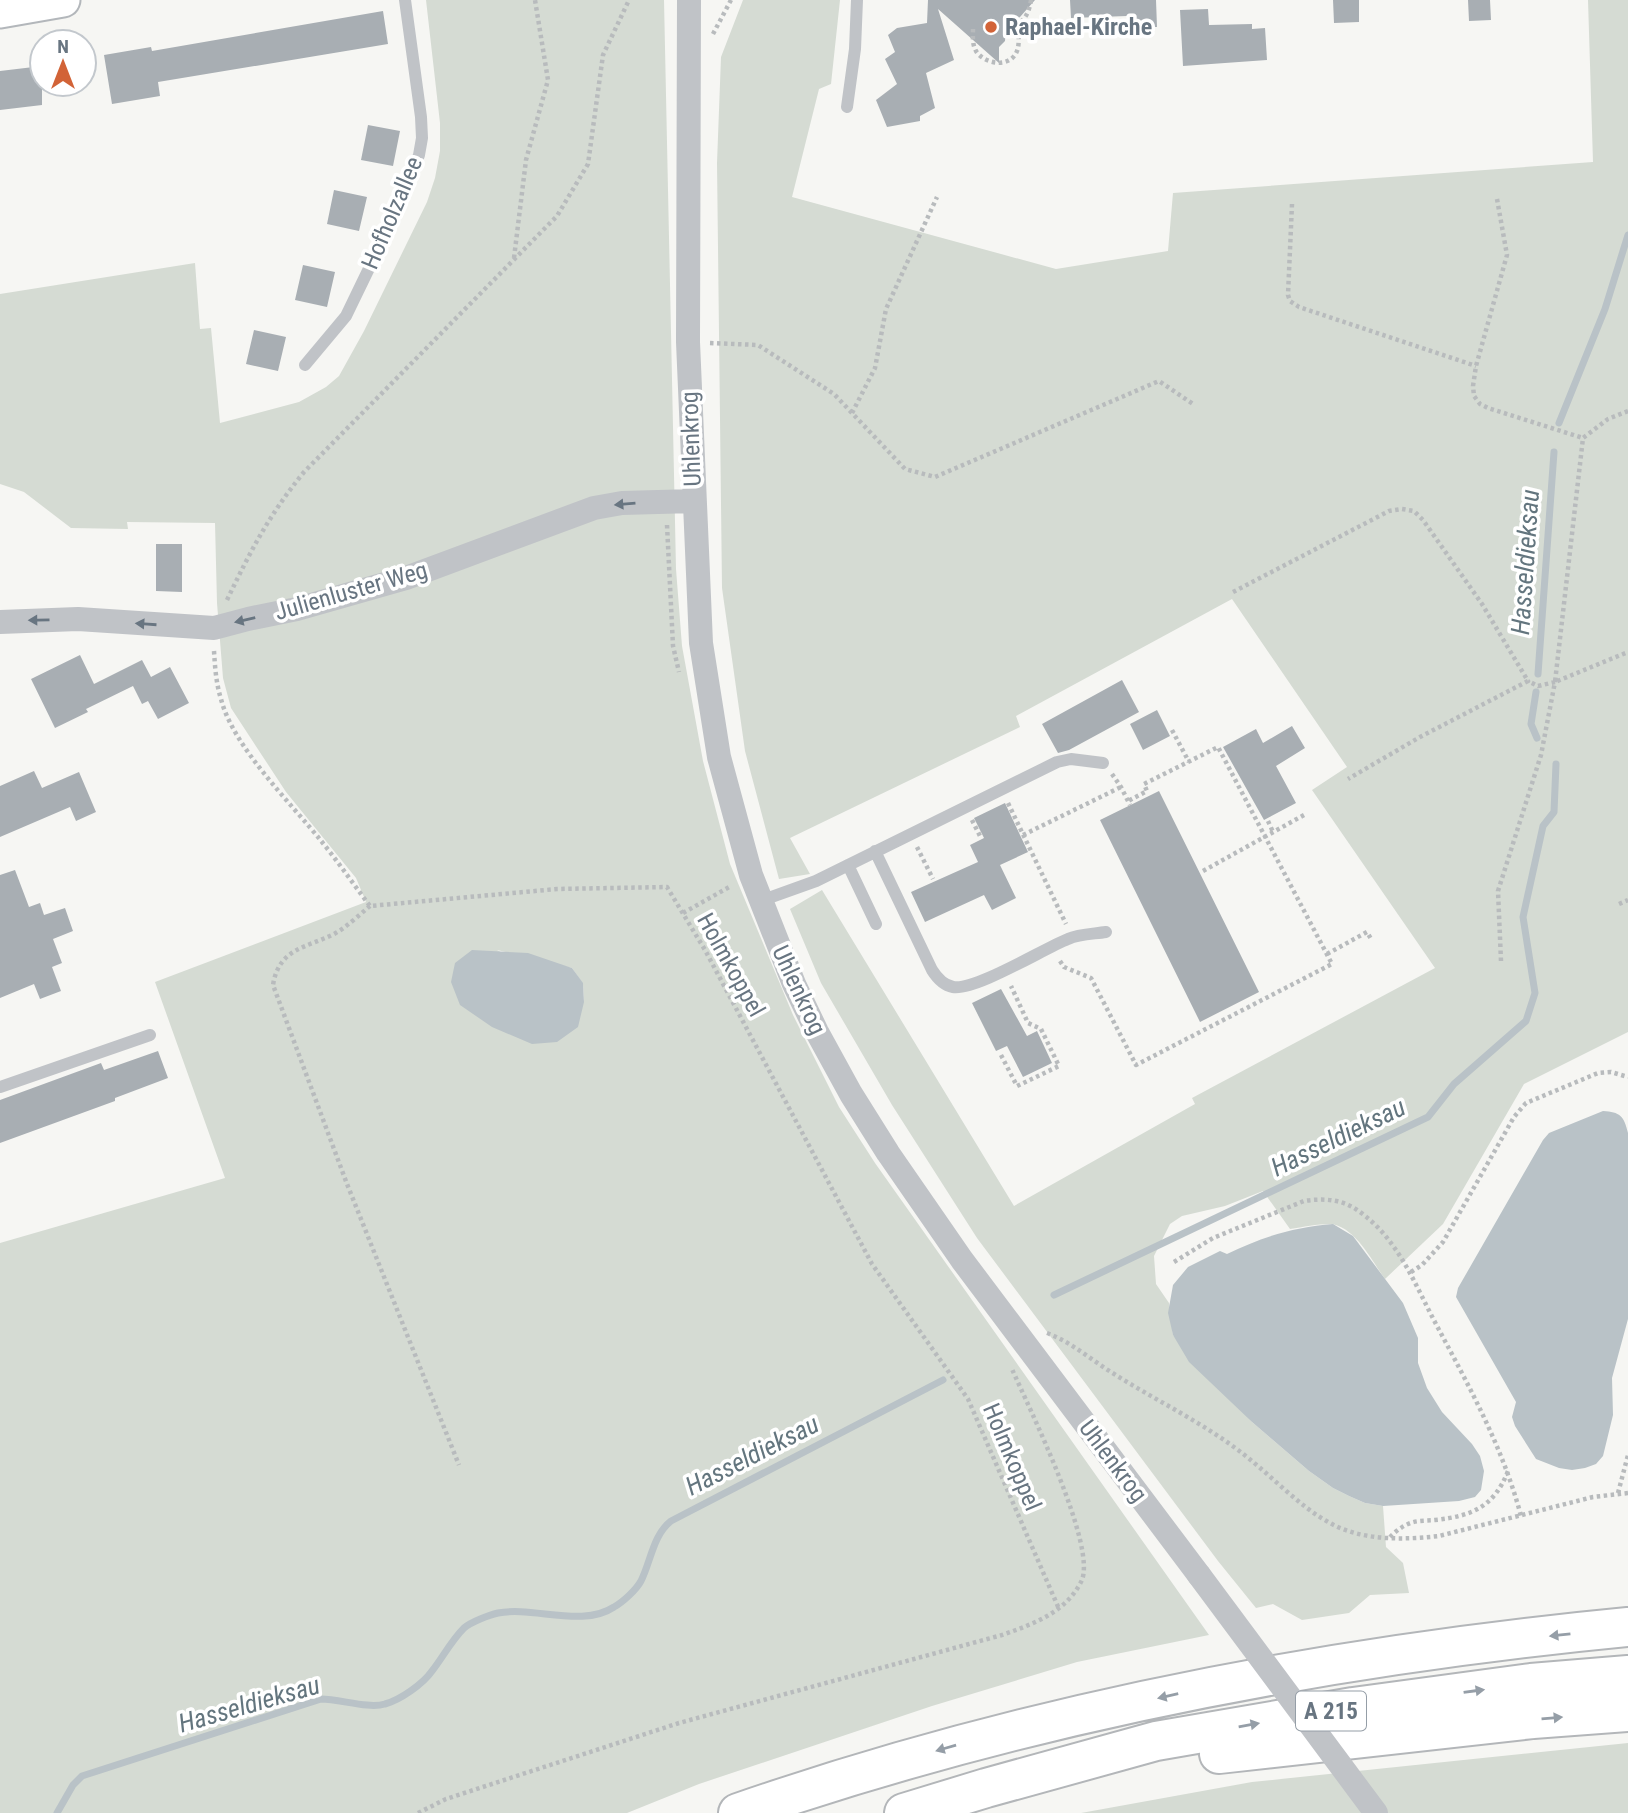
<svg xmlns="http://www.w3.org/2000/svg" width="1628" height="1813" font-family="'Roboto Condensed',sans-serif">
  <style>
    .green { fill: #d5dbd3; fill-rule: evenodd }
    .water { fill: #b9c2c7 }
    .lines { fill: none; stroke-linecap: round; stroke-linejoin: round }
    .stream { stroke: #b9c2c7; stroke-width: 7 }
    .building { fill: #a8aeb3 }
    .secondary-casing { stroke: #b3b7bb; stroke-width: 37 }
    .highway-casing { stroke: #b3b6b9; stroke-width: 42 }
    .path { stroke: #b8bbbd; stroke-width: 4.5; stroke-dasharray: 3.5 3.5; stroke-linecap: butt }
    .lane { stroke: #c0c3c7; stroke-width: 12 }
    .street { stroke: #c0c3c7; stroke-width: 24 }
    .secondary { stroke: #fff; stroke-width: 33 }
    .highway { stroke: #fff; stroke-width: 38 }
    .street-bridge { stroke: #c0c3c7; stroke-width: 24 }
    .oneway { fill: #687581 }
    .oneway2 { fill: #959ea7 }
    .poi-dot { fill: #d26337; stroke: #fff; stroke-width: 2.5 }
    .labels { text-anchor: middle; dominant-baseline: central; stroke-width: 7; stroke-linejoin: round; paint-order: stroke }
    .shield { fill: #fff; stroke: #959ea7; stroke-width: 2 }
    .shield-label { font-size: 23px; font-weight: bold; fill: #687581 }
    .poi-label { font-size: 24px; font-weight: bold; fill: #687581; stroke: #fff; text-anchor: start }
    .street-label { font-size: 24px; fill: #687581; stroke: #fff }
    .water-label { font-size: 26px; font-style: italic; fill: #63757e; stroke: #fff }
  </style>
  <rect width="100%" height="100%" fill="#f6f6f3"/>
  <path class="green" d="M426 0H664L676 569 682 646 703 761 730 864 793 1015 839 1107 875 1163 1209 1635 1077 1662 932 1706 699 1784 627 1813H0V1243L225 1178 155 982 366 902 356 878 286 792 231 708 223 678 217 603 215 523 127 522 128 529 71 528 24 492 0 484V294L195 263 200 329 211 328 220 423 299 402 326 387 339 376 364 331 427 202 435 178 440 151V123ZM497 950 572 968 583 984 584 1002Z
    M743 0H840L831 84 819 89 792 197 1056 269 1168 251 1173 193 1593 162 1588 0H1628V1032L1524 1084 1443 1224 1385 1279C1372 1261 1355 1226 1330 1224 1317 1224 1303 1227 1290 1229L1263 1191 1225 1206 1182 1216 1170 1224 1154 1256 1156 1284 1169 1303 1173 1335 1252 1422 1309 1471 1333 1488 1349 1496 1365 1503 1383 1506 1386 1547 1403 1563 1409 1593 1370 1595 1349 1613 1302 1620 1273 1604 1256 1608 1218 1561 977 1238 892 1105 821 983 790 909 822 890 1014 1206 1195 1104 1192 1098 1435 968 1312 790 1347 767 1232 599 1016 716 1020 727 790 838 810 874 779 879 745 751 722 588 717 163 721 57Z
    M1628 1743V1813H1081L1252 1782Z"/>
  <path class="water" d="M472 950 528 953 572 968 583 983 584 1002 578 1027 557 1042 532 1044 492 1027 460 1005 451 982 455 963Z
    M1603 1111C1620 1112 1624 1116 1628 1133V1319L1612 1378 1613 1415 1603 1456 1596 1464 1585 1468 1572 1470 1559 1468 1536 1459 1515 1426 1512 1417 1516 1402 1456 1297 1458 1288 1543 1140 1549 1133Z
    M1333 1224 1353 1236 1403 1303 1418 1338V1363L1427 1388 1442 1412 1472 1444 1480 1456 1484 1471 1481 1490 1475 1497 1459 1501 1383 1506 1365 1503 1349 1496 1333 1488 1309 1471 1252 1422 1189 1362 1173 1335 1168 1313 1173 1285 1188 1267 1220 1251 1227 1254C1262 1237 1294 1227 1333 1224Z"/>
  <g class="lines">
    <path class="stream" d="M1559 423 1605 309 1628 235
      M1538 674 1554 452
      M1536 692 1531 724 1537 738
      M1054 1295 1428 1117 1454 1084 1526 1021 1535 993 1523 917 1543 826 1554 812 1556 764
      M57 1813 73 1785 82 1776 321 1699C340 1699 368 1709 385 1704 400 1700 423 1684 432 1671 443 1657 451 1641 464 1628 471 1622 489 1615 498 1613 533 1606 583 1628 614 1607 623 1602 636 1590 641 1581 651 1561 653 1535 671 1521L943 1380"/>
  </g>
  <path class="building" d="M928 0H1035L1020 17 1006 26 1005 41 999 47V63L938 9 954 60 926 73 935 108 920 116V121L887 127 876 100 897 84 885 59 895 52 888 35 897 28 927 23Z
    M1070 0H1156L1157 27H1127V16L1071 18Z
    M1333 0H1359V22L1334 23Z
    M1468 0H1490L1491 20 1469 21Z
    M1208 9 1209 25 1252 24V29L1265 28 1267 60 1183 66 1180 10Z
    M383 11 388 44 158 82 160 96 112 104 104 55 151 47 152 51Z
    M42 66V105L0 110V71Z
    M368 125 400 131 393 166 361 160Z
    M334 190 367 197 359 231 327 224Z
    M303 265 335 272 327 307 295 300Z
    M254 330 286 337 278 371 246 364Z
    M156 544H182V592L156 591Z
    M80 655 94 684 142 660 151 677 170 667 189 703 158 719 148 701 142 704 133 686 86 709 88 712 55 728 31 679Z
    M1122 680 1139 712 1069 750 1058 753 1042 724Z
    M1157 710 1170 736 1143 750 1130 724Z
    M1292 726 1305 748 1276 766 1296 803 1264 820 1223 747 1256 729 1263 743Z
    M34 771 42 788 79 772 96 812 76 821 70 807 0 837V786Z
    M1159 791 1259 992 1200 1022 1100 820Z
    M1005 803 1028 852 1000 865 1016 898 992 910 984 895 925 922 911 892 978 862 970 845 984 838 974 818Z
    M15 870 29 907 40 903 44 915 65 908 73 931 53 939 62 963 52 967 61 991 40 999 34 984 0 998V875Z
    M1001 989 1027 1036 1037 1031 1052 1063 1023 1077 1007 1046 996 1051 972 1003Z
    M158 1051 168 1078 115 1098V1101L0 1143V1100L101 1063 104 1070Z"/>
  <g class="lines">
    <g class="secondary-casing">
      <path id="secondary" d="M0 11 63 0"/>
    </g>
    <g class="highway-casing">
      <path id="highway" d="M1219 1754 1533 1719 1628 1712
        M738 1813C1024 1714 1327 1656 1628 1627
        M904 1813 986 1788 1156 1741 1353 1707 1531 1683 1628 1675"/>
    </g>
    <path class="path" d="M1008 27C1023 25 1029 14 1031 0
      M973 29C973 36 972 44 976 51 984 64 1010 69 1017 51 1020 44 1018 32 1018 24
      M713 34 731 0
      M1497 199 1507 255 1476 366 1473 386 1474 396 1480 404 1488 408 1583 438
      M1292 204 1288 295 1290 301 1299 307 1476 366
      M514 258 526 160 548 80 535 0
      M710 343 758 345 834 394 905 469 935 477 1159 381 1193 404
      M1628 411 1608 419 1583 438 1555 682 1628 652
      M852 413 875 368 886 309 937 197
      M667 525 673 646 679 672
      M1233 592 1389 511 1402 509 1414 511 1423 520 1482 604 1528 681 1420 737 1348 779
      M227 600C251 550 269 515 304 472L557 216 588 164 603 55 629 0
      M214 651C215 667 216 683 221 699 233 747 291 803 322 842 339 863 354 885 370 906L557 889 667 887 705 950 872 1264 968 1399 1059 1609
      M1172 730 1189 762
      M1112 774 1121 787 1130 805
      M1008 803 1066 924
      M972 820 980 836
      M1268 821 1273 832
      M1023 835 1121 787
      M917 847 933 879
      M1203 871 1304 815
      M1619 904 1628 900
      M370 906C359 915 347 927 334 934 306 948 279 948 273 985L347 1184 459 1465
      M683 913 731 886
      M1327 954 1367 932 1371 939
      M1060 961 1064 967 1091 978 1136 1065 1332 964 1218 747 1144 784 1147 791 1128 801
      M1501 961 1498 891 1541 755 1555 682 1538 686 1528 681
      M1001 1055 1017 1086 1059 1066 1041 1029 1028 1023 1011 986
      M1174 1262 1213 1238 1304 1201C1324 1198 1343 1199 1360 1212 1399 1240 1415 1285 1437 1326 1470 1388 1503 1448 1521 1516
      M1411 1272 1422 1265 1443 1242 1514 1117 1526 1103 1598 1073 1611 1072 1628 1077
      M1047 1333C1071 1342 1090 1359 1111 1372 1153 1399 1198 1420 1238 1450 1268 1472 1298 1506 1330 1523 1362 1541 1403 1540 1439 1536L1593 1497 1628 1493
      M1618 1493 1628 1455
      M1390 1537C1395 1532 1401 1527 1408 1524 1416 1520 1426 1521 1435 1520 1472 1516 1494 1507 1508 1471
      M418 1813 446 1799 679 1723 1002 1635C1033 1624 1065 1613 1081 1582 1099 1549 1028 1406 1012 1369"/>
    <path class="lane" d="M847 107 855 49 857 0
      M305 365 346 316 405 194 419 155 422 138 421 117 405 0
      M875 851 932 970C937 978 943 985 953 987 975 991 1043 949 1068 939 1079 934 1093 934 1106 932
      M848 865 876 924
      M760 901 816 881 1057 762 1071 759 1103 763
      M0 1087 150 1035"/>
    <path class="street" d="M689 0 688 342 701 643 719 757 751 875 794 984 817 1032 851 1094 888 1153 962 1260 1199 1575
      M0 622 78 619 214 628 248 619 297 609 406 578 594 508 622 503 694 501"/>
    <use href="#secondary" class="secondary"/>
    <use href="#highway" class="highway"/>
    <path class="street-bridge" d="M1199 1575 1376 1813"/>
  </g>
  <defs><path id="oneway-solid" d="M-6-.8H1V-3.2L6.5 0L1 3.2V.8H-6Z" transform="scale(1.75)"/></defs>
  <g class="oneway">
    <use href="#oneway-solid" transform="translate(625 504) rotate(175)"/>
    <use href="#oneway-solid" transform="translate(39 620) rotate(179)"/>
    <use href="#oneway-solid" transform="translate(245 620) rotate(167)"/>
    <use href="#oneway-solid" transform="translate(146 624) rotate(-176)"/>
  </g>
  <g class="oneway2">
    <use href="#oneway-solid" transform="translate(1560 1635) rotate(174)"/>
    <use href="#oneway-solid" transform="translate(1474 1691) rotate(-8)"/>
    <use href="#oneway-solid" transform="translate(1168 1696) rotate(167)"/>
    <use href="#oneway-solid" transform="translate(1552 1718) rotate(-5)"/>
    <use href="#oneway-solid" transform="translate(1249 1725) rotate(-10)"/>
    <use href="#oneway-solid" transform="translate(946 1748) rotate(164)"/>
  </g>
  <circle class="poi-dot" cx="991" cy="27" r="7"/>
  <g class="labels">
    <rect class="shield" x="1296" y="1691.5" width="70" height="39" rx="5"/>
    <g class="shield-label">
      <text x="1331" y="1711">A 215</text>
    </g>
    <g class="poi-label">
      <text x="1005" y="27">Raphael-Kirche</text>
    </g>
    <g class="street-label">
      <text transform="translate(392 213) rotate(-67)">Hofholzallee</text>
      <text transform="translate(691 439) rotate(-92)">Uhlenkrog</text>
      <text transform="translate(351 591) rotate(-16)">Julienluster Weg</text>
      <text transform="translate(731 965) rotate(61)">Holmkoppel</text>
      <text transform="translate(799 990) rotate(65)">Uhlenkrog</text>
      <text transform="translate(1012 1457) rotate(67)">Holmkoppel</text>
      <text transform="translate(1113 1461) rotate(53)">Uhlenkrog</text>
    </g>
    <g class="water-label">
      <text transform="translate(1525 562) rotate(-86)">Hasseldieksau</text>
      <text transform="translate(1338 1137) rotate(-26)">Hasseldieksau</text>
      <text transform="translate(752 1455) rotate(-27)">Hasseldieksau</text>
      <text transform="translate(249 1704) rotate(-16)">Hasseldieksau</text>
    </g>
  </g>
  <g transform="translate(63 63)"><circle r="33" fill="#ffffff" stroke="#c3c8cd" stroke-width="2"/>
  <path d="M0-5L12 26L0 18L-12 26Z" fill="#d26337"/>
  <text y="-10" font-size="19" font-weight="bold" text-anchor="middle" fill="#687581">N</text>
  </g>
</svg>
